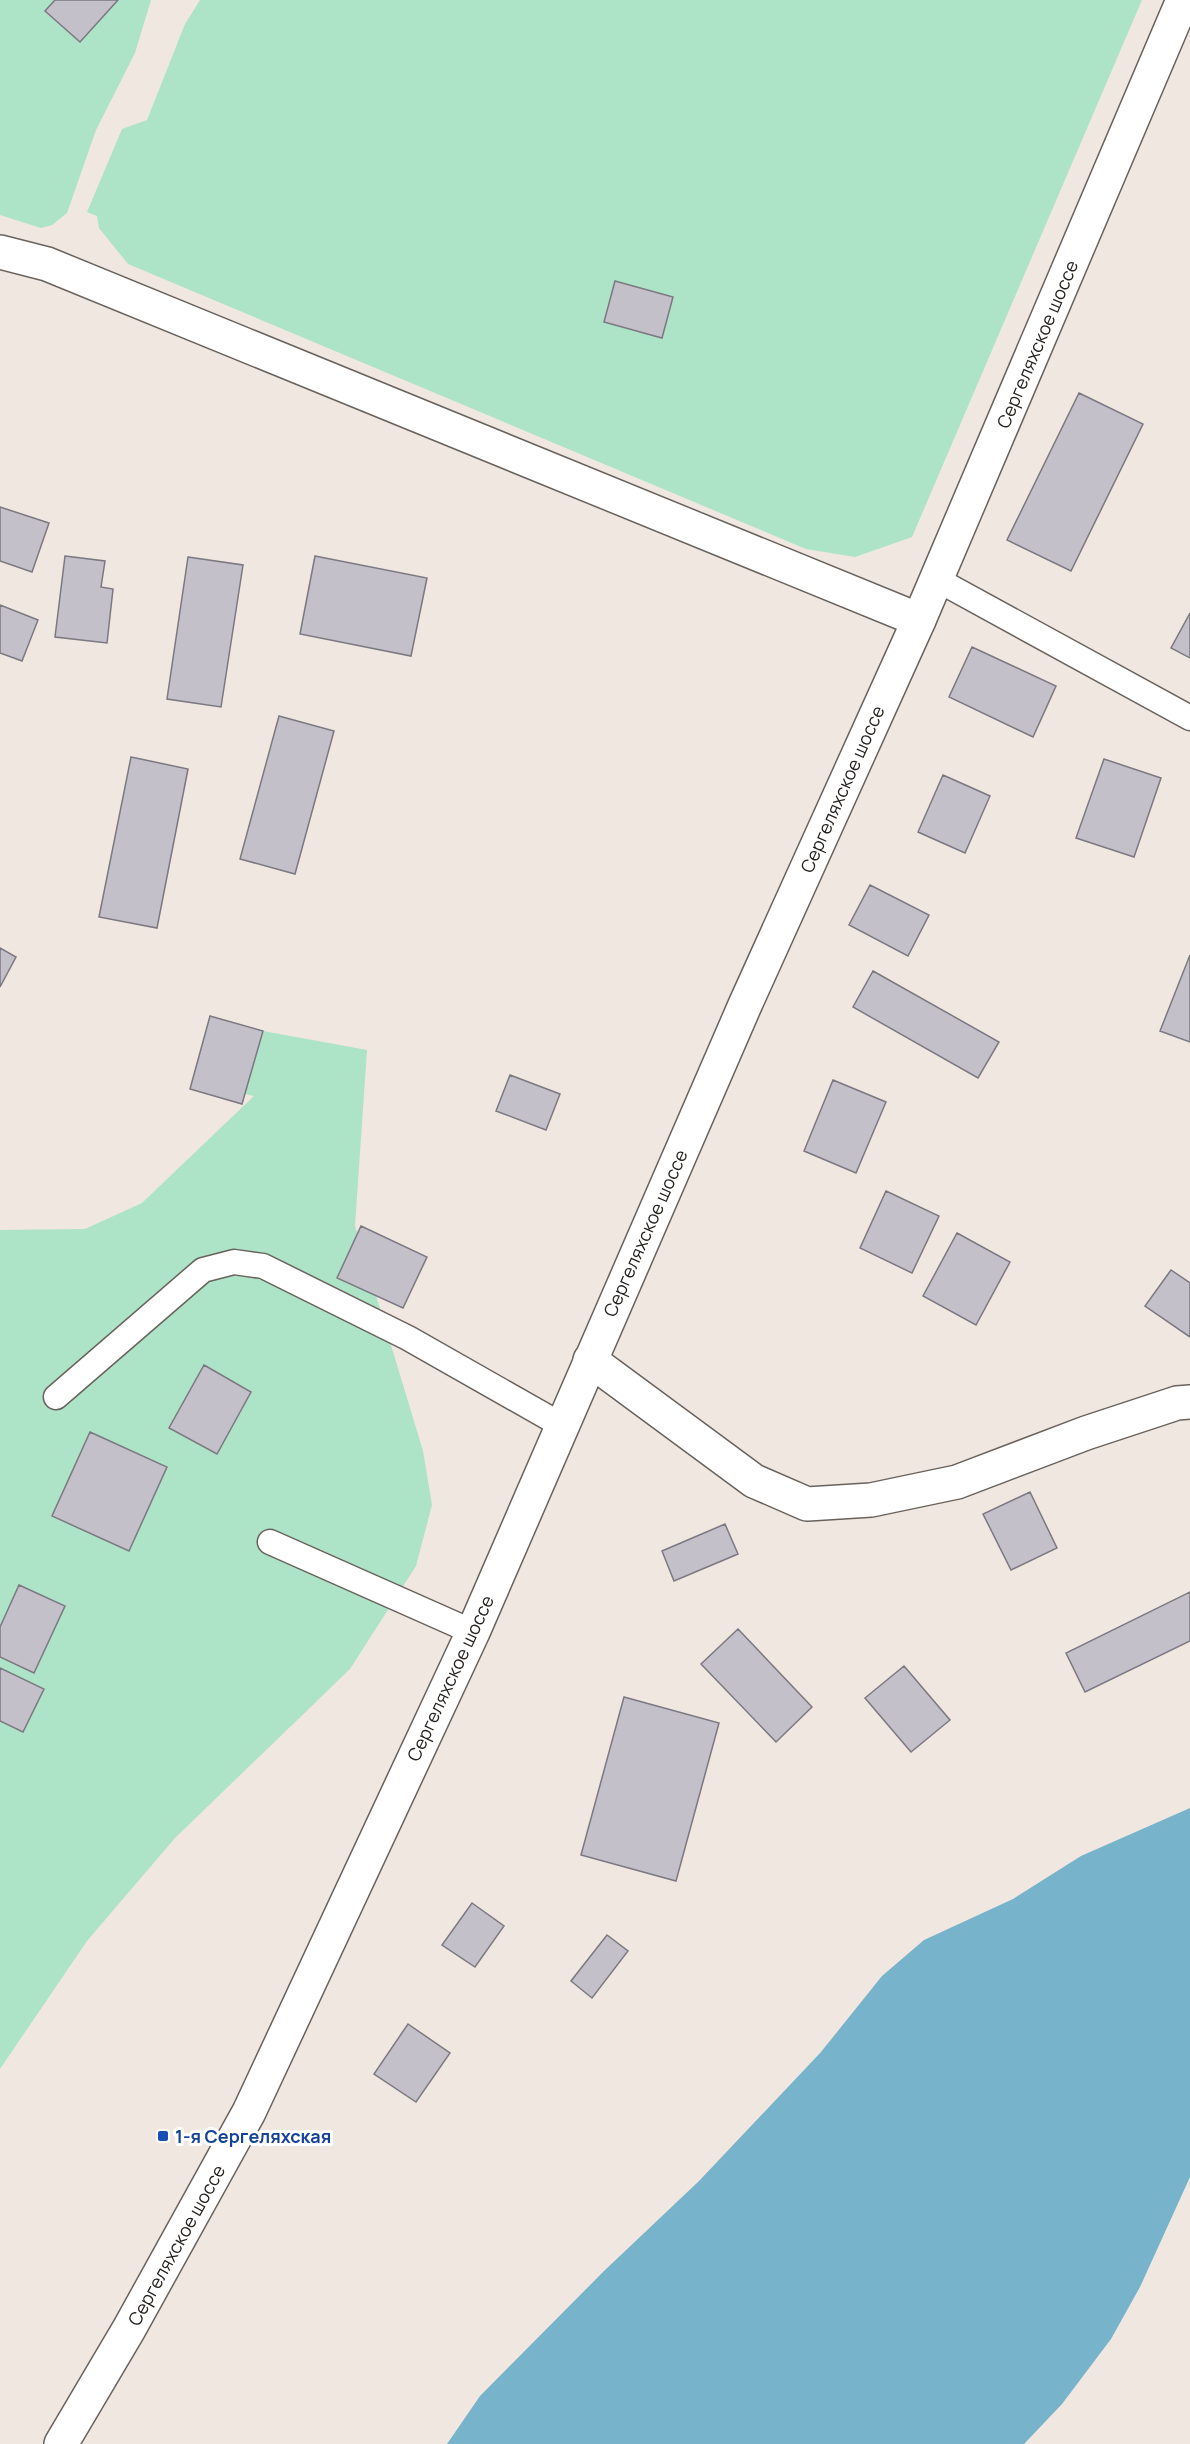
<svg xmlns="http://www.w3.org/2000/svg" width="1190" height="2444" font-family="Manrope,sans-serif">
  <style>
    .green { fill: #ade3c7 }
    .water { fill: #77b3cb }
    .building { fill: #c4c0c9; stroke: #7b7881; stroke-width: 1.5 }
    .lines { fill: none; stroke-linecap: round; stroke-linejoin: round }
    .lane-casing { stroke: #69625c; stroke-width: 27 }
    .street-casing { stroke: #69625c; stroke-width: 36 }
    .secondary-casing { stroke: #69625c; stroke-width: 36 }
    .lane { stroke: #fff; stroke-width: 24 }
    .street { stroke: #fff; stroke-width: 33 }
    .secondary { stroke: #fff; stroke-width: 33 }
    .transit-dot { fill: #1a4fb4; stroke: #fff; stroke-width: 2 }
    .labels { text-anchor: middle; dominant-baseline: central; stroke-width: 6; stroke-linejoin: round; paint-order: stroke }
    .street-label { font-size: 18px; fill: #24211e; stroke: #fff }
    .transit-label { font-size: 18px; font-weight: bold; fill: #164399; stroke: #fff; text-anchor: start }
  </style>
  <rect width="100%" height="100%" fill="#f0e7e0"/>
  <path class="green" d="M0 0H151L135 53 96 130 67 213 52 225 41 228 0 215Z
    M200 0H1142L912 537 855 557 806 549 128 264 99 228 97 216 87 212 122 129 147 120 185 24Z
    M263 1031 367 1050 355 1226 423 1451 432 1505 416 1566 350 1669 175 1838 87 1941 0 2069V1230L85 1229 142 1203 254 1096 245 1094Z"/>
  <path class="water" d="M1190 1808V2177L1140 2287 1111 2339 1062 2404 1024 2444H447L480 2396 604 2271 699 2181 821 2052 882 1976 924 1940 1013 1899 1081 1856Z"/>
  <path class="building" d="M55 0H118L80 42 45 11Z
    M615 281 673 297 662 338 604 322Z
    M1079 393 1143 424 1071 571 1007 540Z
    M0 507 49 523 32 572 0 561Z
    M65 556 105 561 101 587 113 589 107 643 55 637Z
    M315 556 427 578 411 656 300 634Z
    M188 557 243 565 221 707 167 699Z
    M0 605 38 620 22 661 0 653Z
    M1190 613V658L1171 648Z
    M972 647 1056 686 1033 737 949 697Z
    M279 716 334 731 295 874 240 859Z
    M131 757 188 769 157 928 99 917Z
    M1104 759 1161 778 1134 857 1076 838Z
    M943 775 990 796 965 853 918 832Z
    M870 885 929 915 908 956 849 925Z
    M0 948 16 957 0 987Z
    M1190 955V1042L1160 1031Z
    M873 971 999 1042 978 1078 853 1007Z
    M210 1016 263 1031 242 1104 190 1089Z
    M510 1075 560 1094 546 1130 496 1111Z
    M833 1080 886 1102 856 1173 804 1151Z
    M886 1191 939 1216 912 1273 860 1248Z
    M361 1226 427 1257 403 1308 337 1278Z
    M957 1233 1010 1262 976 1325 923 1296Z
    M1171 1270 1190 1283V1337L1145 1306Z
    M204 1365 251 1392 217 1454 169 1428Z
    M90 1432 167 1467 129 1551 52 1516Z
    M1030 1492 1057 1548 1011 1570 983 1514Z
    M725 1524 738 1554 674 1581 662 1551Z
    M19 1585 65 1606 34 1673 0 1657V1627Z
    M1190 1592V1641L1085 1692 1066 1653Z
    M738 1629 812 1707 776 1742 701 1664Z
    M904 1666 950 1720 911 1752 865 1698Z
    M0 1668 44 1689 23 1732 0 1721Z
    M624 1697 719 1723 676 1881 581 1855Z
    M472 1903 504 1926 475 1967 442 1945Z
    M607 1935 628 1951 592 1998 571 1981Z
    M408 2024 450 2053 416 2102 374 2074Z"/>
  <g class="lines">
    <g class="lane-casing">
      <path id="lane" d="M936 579 1190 718
        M56 1397 203 1270 234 1262 263 1266 408 1338 563 1426
        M270 1542 473 1632"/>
    </g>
    <g class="street-casing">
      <path id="street" d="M0 252 47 264 919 620
        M590 1360 754 1481 807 1504 871 1500 957 1482 1086 1433 1177 1403 1190 1402"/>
    </g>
    <g class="secondary-casing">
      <path id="secondary" d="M61 2444 129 2329 249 2112 473 1632 745 1005 919 620 1183 0"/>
    </g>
    <use href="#lane" class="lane"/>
    <use href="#street" class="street"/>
    <use href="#secondary" class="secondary"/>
  </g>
  <rect class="transit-dot" x="157" y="2130" width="12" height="12" rx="3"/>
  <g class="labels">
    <g class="street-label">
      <text transform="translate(1037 344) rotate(-67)">Сергеляхское шоссе</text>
      <text transform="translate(842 789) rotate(-66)">Сергеляхское шоссе</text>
      <text transform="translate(645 1233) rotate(-66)">Сергеляхское шоссе</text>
      <text transform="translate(450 1678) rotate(-65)">Сергеляхское шоссе</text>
      <text transform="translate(176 2245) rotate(-61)">Сергеляхское шоссе</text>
    </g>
    <g class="transit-label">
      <text x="175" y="2136">1-я Сергеляхская</text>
    </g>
  </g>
</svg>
